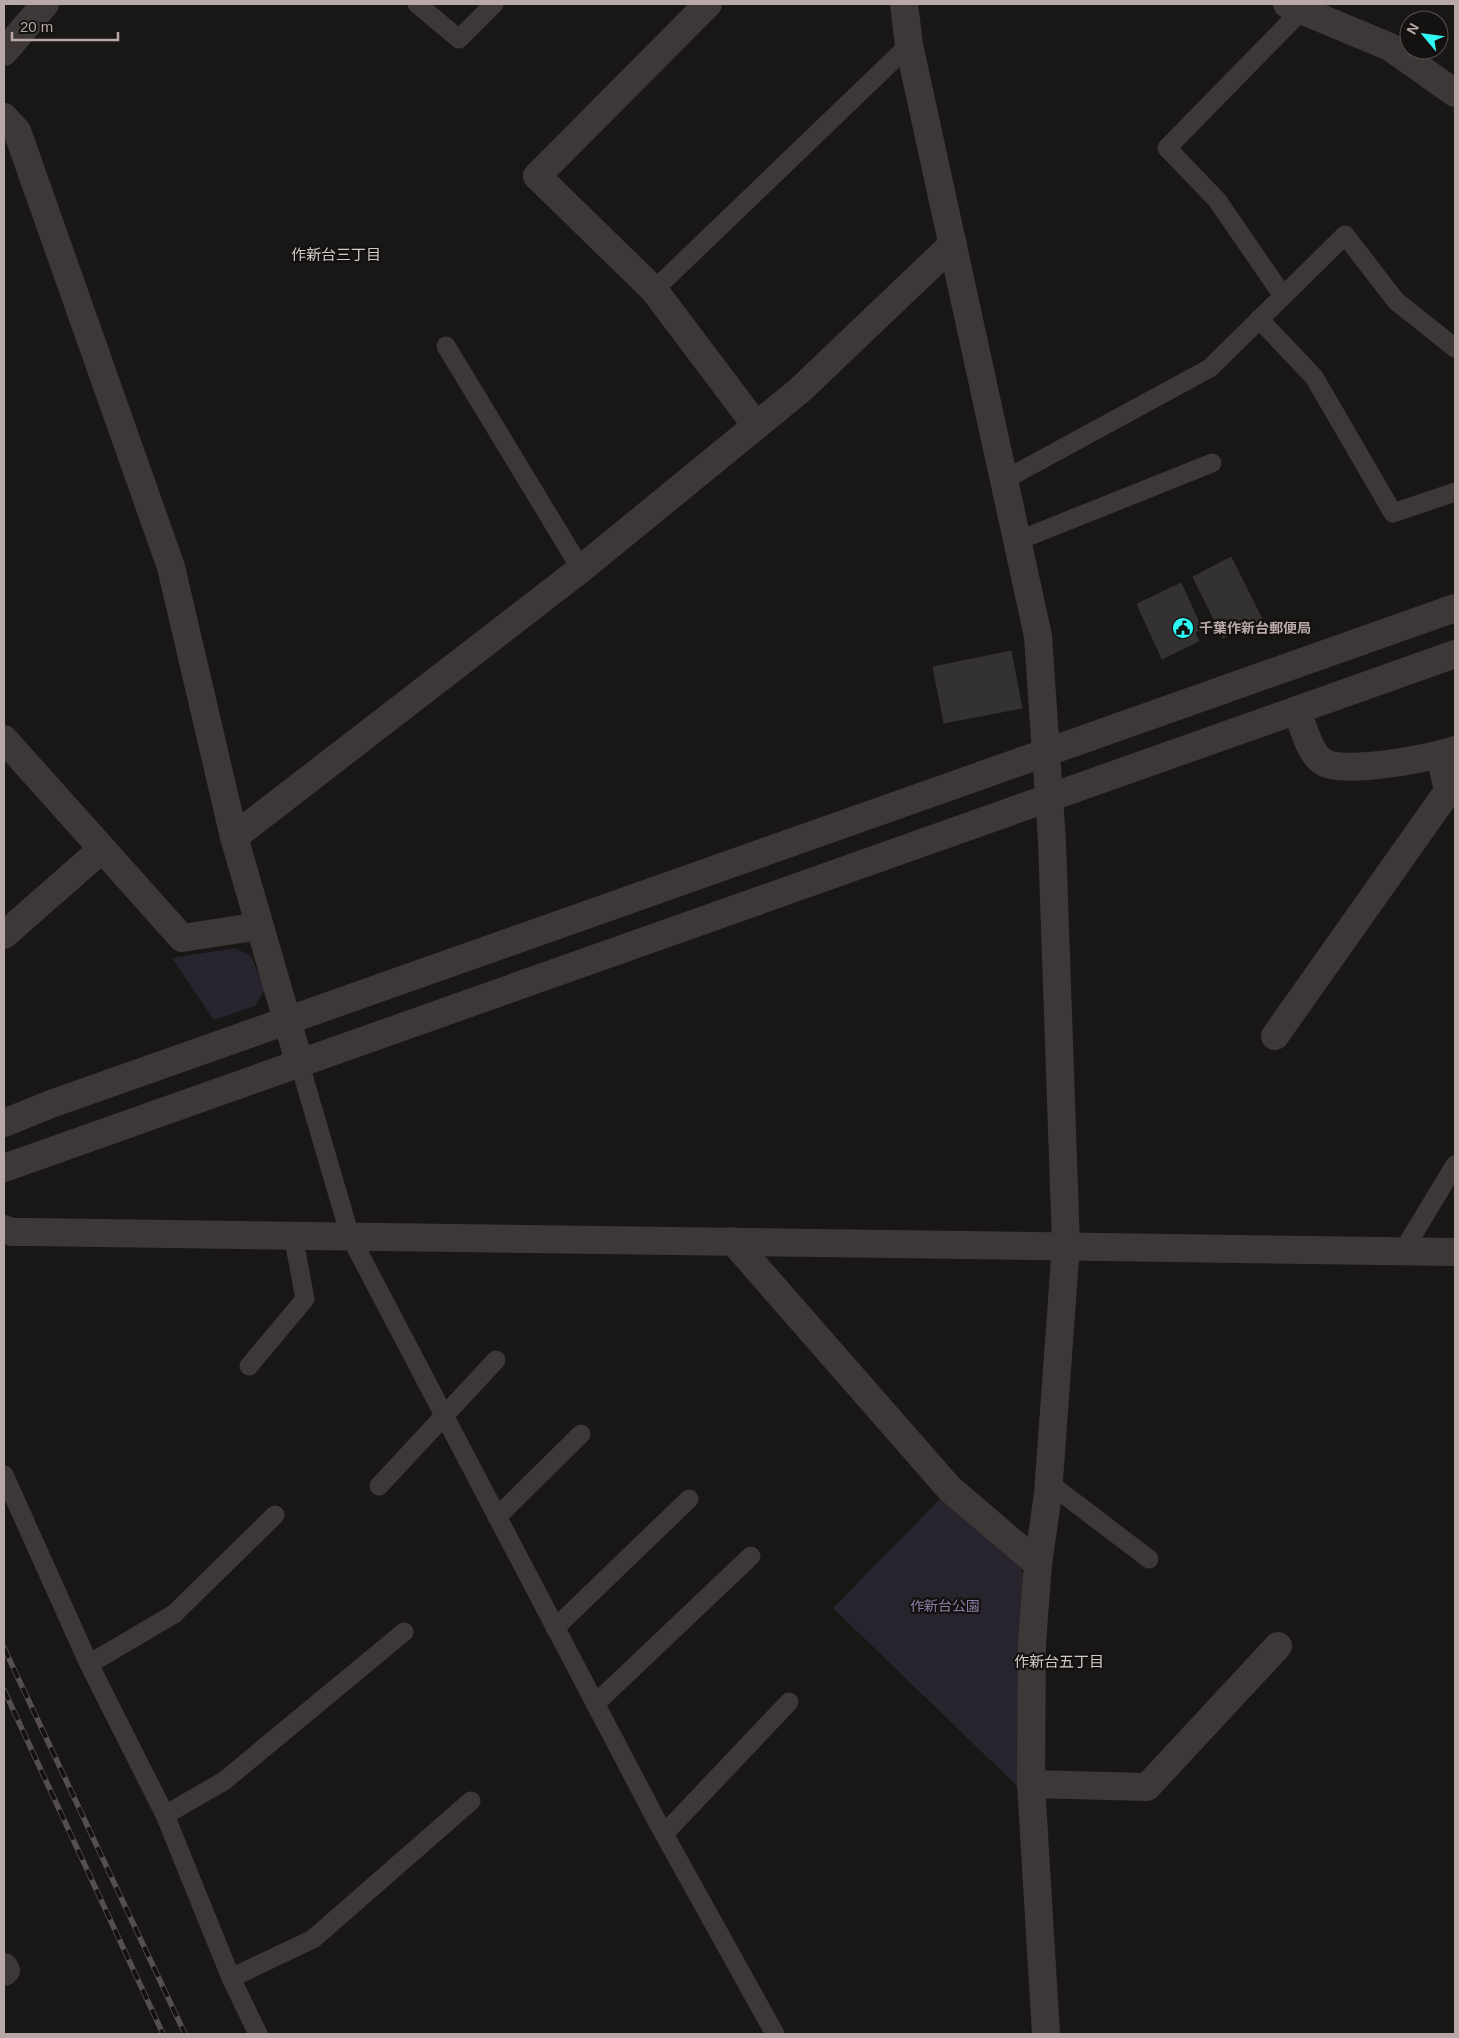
<svg xmlns="http://www.w3.org/2000/svg" width="1459" height="2038" font-family="Arial,'Noto Sans JP',sans-serif">
  <style>
    .green { fill: #28242d }
    .building { fill: #343231; stroke: #343130 }
    .lines { fill: none; stroke-linecap: round; stroke-linejoin: round }
    .service { stroke: #3d3837; stroke-width: 19 }
    .minor { stroke: #3d3837; stroke-width: 28 }
    .tertiary { stroke: #3d3837; stroke-width: 28 }
    .rail-casing { stroke: #564e4e; stroke-width: 5.5 }
    .rail { stroke: #131211; stroke-width: 4; stroke-dasharray: 11; stroke-linecap: butt }
    .labels { text-anchor: middle; dominant-baseline: central; stroke-width: 4.5; stroke-linejoin: round; paint-order: stroke }
    .poi-label { font-size: 14px; font-weight: bold; fill: #b9a8a8; stroke: #131211; text-anchor: start }
    .park-label { font-size: 14px; fill: #8c7ea4; stroke: #131211 }
    .neighbourhood-label { font-size: 15px; fill: #d4c9c9; stroke: #131211 }
  </style>
  <rect width="100%" height="100%" fill="#181716"/>
  <path class="green" d="M235 948 251 956 265 989 255 1006 214 1020 172 958Z
    M943 1496 1021 1568 1027 1582 1018 1787 833 1608Z"/>
  <path class="building" d="M1231 557 1262 619 1246 627 1241 619 1233 624 1236 631 1223 638 1193 577Z
    M1181 583 1202 629 1195 632 1199 641 1162 659 1137 604Z
    M1011 651 1022 708 944 723 933 667Z"/>
  <g class="lines">
    <path class="service" d="M417 4 459 39 494 4
      M654 290 909 45
      M1283 296 1217 200 1167 148 1302 10
      M1259 319 1314 377 1393 513 1455 492
      M446 346 581 569
      M1004 480 1210 368 1345 235 1396 301 1455 348
      M1017 541 1212 463
      M300 1065 350 1236 659 1825 775 2034
      M1403 1251 1455 1165
      M249 1366 305 1299 293 1235
      M4 1475 89 1664 165 1815 231 1978 258 2034
      M1049 1483 1149 1559
      M379 1486 496 1360
      M497 1517 581 1434
      M555 1628 689 1499
      M89 1664 174 1614 275 1515
      M595 1704 751 1556
      M165 1815 224 1781 404 1632
      M664 1834 789 1702
      M231 1978 313 1939 471 1801"/>
    <path class="minor" d="M708 4 537 176 654 290 755 424
      M904 4 909 45 1038 636 1052 841 1066 1245 1048 1494 1038 1564 1032 1643 1031 1784 1046 2034
      M1287 4 1390 47 1455 93
      M4 52 45 4
      M4 117 17 131 171 567 234 837 300 1065
      M1297 711C1303 726 1309 753 1323 762 1343 775 1432 758 1455 750
      M4 739 182 938 260 926
      M234 837 581 569 800 390 953 244
      M4 935 102 849
      M1275 1036 1448 791 1440 755
      M733 1241 949 1488 1038 1564
      M1031 1784 1147 1787 1278 1646
      M4 1967 6 1970 4 1972"/>
    <path class="tertiary" d="M4 1123 51 1104 1455 608
      M4 1168 1455 654
      M4 1229 12 1232H31L1455 1252"/>
    <g class="rail-casing">
      <path id="rail" d="M4 1648 185 2034
        M4 1690 163 2034"/>
    </g>
    <use href="#rail" class="rail"/>
  </g>
  <defs>
    <g id="civic-disc" transform="scale(1.125)"><circle r="9.5" fill="#2ef9f4" stroke="#131211"/><path d="M-.6-6.5H3V-4.5H.6V-3L4-1V1h2V6H-6V1h2V-1L-.6-3ZM-1.2 2.5V6h2.4V2.5Z" fill="#111"/></g>
  </defs>
  <g fill-rule="evenodd">
    <use href="#civic-disc" x="1183" y="628"/>
  </g>
  <g class="labels">
    <g class="poi-label">
      <text x="1199" y="628">千葉作新台郵便局</text>
    </g>
    <g class="park-label">
      <text x="945" y="1606">作新台公園</text>
    </g>
    <g class="neighbourhood-label">
      <text x="336" y="254">作新台三丁目</text>
      <text x="1059" y="1661">作新台五丁目</text>
    </g>
  </g>
  <rect width="1459" height="2038" fill="none" stroke="#b9a8a8" stroke-width="10"/>
  <g transform="translate(1424 35) rotate(299)"><circle r="24" fill="#131211" stroke="#554e4d"/>
  <path d="M0-4L9 19L0 12L-9 19Z" fill="#2ef9f4"/>
  <text y="-8" font-size="14" font-weight="bold" text-anchor="middle" fill="#b9a8a8">N</text>
  </g>
  <path d="M12 32v8h106v-8" fill="none" stroke="#b9a8a8" stroke-width="2.5"/>
  <text x="20" y="32" font-size="15" fill="#b9a8a8" stroke="#131211" stroke-width="4" paint-order="stroke">20 m</text>
</svg>
